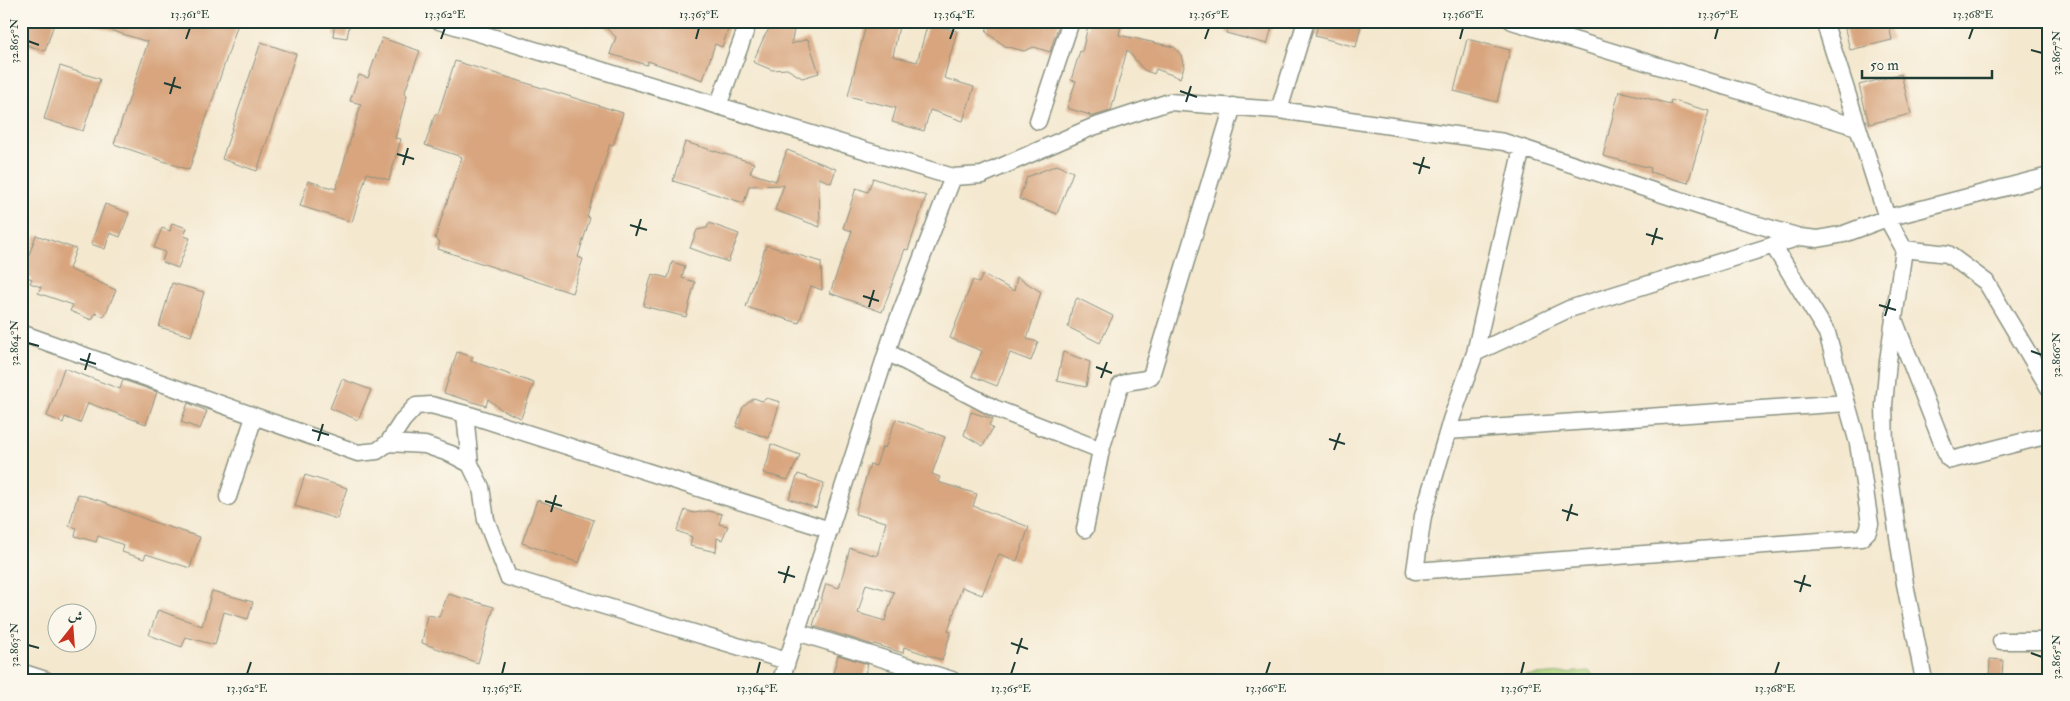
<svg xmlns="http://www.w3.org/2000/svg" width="2070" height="701" font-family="'IM FELL Double Pica',Amiri,serif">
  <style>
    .green { fill: #b4d982; stroke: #6a8b5b }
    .building { fill: #d8a57e; fill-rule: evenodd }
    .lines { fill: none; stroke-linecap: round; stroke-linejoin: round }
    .minor-casing { stroke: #8a9282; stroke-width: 19 }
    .minor { stroke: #fff; stroke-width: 16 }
    .ticks { fill: none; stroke: #1f3d34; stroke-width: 2 }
    .neatline { fill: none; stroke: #1f3d34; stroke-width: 2 }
    .ticks-label { font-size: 12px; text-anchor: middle; fill: #1f3d34 }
  </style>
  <rect width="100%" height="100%" fill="#fbf7ec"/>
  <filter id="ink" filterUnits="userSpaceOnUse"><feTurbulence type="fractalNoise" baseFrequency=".02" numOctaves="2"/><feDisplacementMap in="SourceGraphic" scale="10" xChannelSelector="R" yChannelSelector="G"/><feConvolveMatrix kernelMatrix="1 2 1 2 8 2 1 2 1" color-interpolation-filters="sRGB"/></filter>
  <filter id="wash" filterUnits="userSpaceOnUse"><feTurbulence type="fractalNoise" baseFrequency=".0096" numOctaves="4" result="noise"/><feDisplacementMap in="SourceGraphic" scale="20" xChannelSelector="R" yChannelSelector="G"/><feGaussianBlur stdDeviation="1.12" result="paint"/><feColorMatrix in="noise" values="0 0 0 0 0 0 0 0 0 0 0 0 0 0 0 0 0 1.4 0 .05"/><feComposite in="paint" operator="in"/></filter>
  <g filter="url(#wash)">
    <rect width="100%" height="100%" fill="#f4e8cf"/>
    <path class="green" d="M1589 671 1596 680H1521L1524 676Z"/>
    <g id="blocks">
      <path class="building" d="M21 21H55L45 51 21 43Z
        M92 21H239L189 170 114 144 148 42 91 24Z
        M335 21H350L347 38 333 36Z
        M598 21H731L722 47 715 44 703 80 648 61 647 65 610 54 616 37Z
        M867 21H900L893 56 917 62 928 23 957 31 944 78 974 87 963 121 930 110 924 131 892 122 896 108 848 96Z
        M989 21H1060L1050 52 1034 47 1024 51 1005 46 986 32Z
        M1089 21H1122L1119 35 1174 47 1181 55 1184 67 1180 78 1156 69 1154 74 1144 70 1127 50 1111 111 1090 117V115L1067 108 1076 81 1071 80 1080 51 1082 52Z
        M1230 21H1274L1267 44 1226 33Z
        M1319 21H1362L1356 47 1315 36Z
        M1843 21H1888L1892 40 1850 50Z
        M771 26 794 30 791 44 808 39 819 73 802 78 787 69 772 70 753 62 764 37Z
        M382 38 420 51 404 94 407 95 395 138 401 139 389 180 367 173 352 222 300 206 308 181 336 189 361 104 350 101 359 75 368 78Z
        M1467 39 1510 50 1497 102 1454 91Z
        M261 42 296 54 257 171 222 159Z
        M455 61 623 113 613 145 610 144 587 217 590 218 578 257 583 259 572 293 438 249 440 242 435 238 462 157 425 145 435 114H438Z
        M60 66 100 79 83 131 44 119Z
        M1901 74 1911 114 1869 124 1859 85Z
        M1619 91 1670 104 1671 100 1709 111 1688 183 1650 172 1651 168 1603 156Z
        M685 142 754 163 750 173 776 181 787 150 836 169 831 183 819 178 820 227 775 210 784 185 749 186 744 203 673 181Z
        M1057 165 1073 172 1057 214 1019 199 1027 177Z
        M873 178 926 196 908 250 905 249 882 312 830 293 852 231 843 228 856 188 868 192Z
        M105 204 129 213 120 237 110 233 105 249 91 244Z
        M172 223 187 228 184 236 190 238 178 268 162 262 165 252 154 248 162 228 170 231Z
        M709 223 739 234 728 262 690 248 697 230 707 228Z
        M36 235 76 249 69 269 116 290 104 317 95 313 92 320 70 311 73 305 38 293 41 287 30 283 32 279 22 275Z
        M766 245 821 262 822 290 811 286 799 323 746 307Z
        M672 262 685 266 682 278 695 282 686 317 643 306 652 274 668 278Z
        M983 274 1014 291 1017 277 1041 292 1027 339 1038 342 1031 361 1010 353 997 386 972 376 982 351 950 338 973 280 979 283Z
        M172 283 204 292 191 336 159 327Z
        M1077 298 1113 316 1100 343 1068 327 1072 308Z
        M457 352 473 357 471 361 534 383 521 418 502 410 488 399 486 406 444 393Z
        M1063 352 1090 362 1086 387 1057 381Z
        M64 368 120 389 123 380 157 392 146 424 88 403 80 423 65 417 63 423 47 416Z
        M342 379 371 390 358 420 330 408Z
        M754 398 762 401 767 398 780 402 769 438 736 427 743 407Z
        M188 403 207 411 200 429 181 422Z
        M971 412 993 419 989 425 993 428 983 446 964 435Z
        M896 419 945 437 932 474 940 477 938 482 977 494 973 506 1029 527 1017 561 999 554 982 595 962 587 948 631 951 632 942 660 904 647 903 653 874 644 873 645 813 626 826 584 839 588 850 548 877 556 886 522 855 514 870 464 876 466 882 447 885 448ZM866 584 894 592 885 621 858 613Z
        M771 444 800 455 788 480 763 473 768 460Z
        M798 474 824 483 816 508 789 499Z
        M305 475 347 488 337 519 295 506Z
        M78 494 107 503V504L150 521 200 537 190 568 146 554 144 559 122 552 124 545 98 536 96 542 75 536 77 528 69 526Z
        M537 500 594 520 579 563 522 543Z
        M685 510 694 513 708 511 722 514 719 524 728 526 722 540 717 538 716 552 690 546 692 537 677 531Z
        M212 591 253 602 248 619 224 612 215 645 186 637 182 647 149 635 158 610 202 626Z
        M448 594 494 607 478 663 422 643 427 615 439 617Z
        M838 655 868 664 863 680H831Z
        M1990 659 2003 660 2002 680H1989Z"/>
    </g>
  </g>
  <g filter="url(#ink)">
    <use href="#blocks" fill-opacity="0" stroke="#8a9282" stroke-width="1"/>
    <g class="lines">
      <g class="minor-casing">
        <path id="minor" d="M439 21 953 177 982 175 1090 128 1169 102 1279 110 1504 142 1738 219 1800 237 1818 239 1844 234 1887 218 2049 176
          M1512 21 1857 127
          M1824 21 1887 218 1904 249 1888 361 1884 405 1885 449 1905 584 1924 680
          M718 106 749 21
          M1279 110 1306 21
          M1038 121 1071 21
          M1773 245 1827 333 1858 443 1870 524 1868 531 1861 538 1415 571 1423 516 1451 420 1475 353 1569 309 1800 237
          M1904 249 1948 254 1986 282 2049 388
          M1895 322 1948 458 1951 460 2049 435
          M21 333 358 453 377 451 388 443 403 420 416 406 431 405 473 416 830 530
          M887 352 994 408 1101 450
          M1475 353 1522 148
          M465 414 470 464
          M1448 431 1847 403
          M388 443 425 445 451 454 470 464 481 487 486 520 508 577 787 661
          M228 497 254 417
          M1085 529 1101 450 1120 386C1128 378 1142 383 1151 376L1233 106
          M797 632 952 680
          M2001 641H2049
          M21 672 46 680
          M781 680 894 330 953 177"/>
      </g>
      <use href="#minor" class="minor"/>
    </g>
  </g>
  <path class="ticks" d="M186 39 190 28M441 39 445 28M696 39 699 28M950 39 954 28M1205 39 1209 28M1460 39 1463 28M1715 39 1718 28M1969 39 1973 28M28 41 39 45M2031 50 2042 53M164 83 181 88M1180 91 1197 97M170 94 175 77M1186 102 1191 86M397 154 414 159M1413 163 1430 168M403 165 408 148M1419 174 1424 157M630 225 647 230M1646 234 1663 239M636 236 641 219M1652 245 1657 228M863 296 879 301M1879 305 1896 310M869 307 874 290M1885 316 1890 299M28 343 39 346M2031 351 2042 355M80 359 96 364M1096 367 1112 373M85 370 90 353M1101 378 1107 362M312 430 329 435M1329 439 1345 444M318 441 323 424M1334 450 1340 433M545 501 562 506M1562 510 1578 515M551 512 556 495M1567 521 1572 504M778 572 795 577M1794 581 1811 586M784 583 789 566M1800 592 1805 575M1011 643 1028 649M28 645 39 648M2031 653 2042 657M1017 654 1022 638M247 674 251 662M502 674 505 662M757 674 760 662M1011 674 1015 662M1266 674 1270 662M1521 674 1524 662M1775 674 1779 662"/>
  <rect width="2070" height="701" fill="none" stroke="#fbf7ec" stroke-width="55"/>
  <g transform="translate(72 628) rotate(17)"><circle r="24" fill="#fbf7ec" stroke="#a3ada2"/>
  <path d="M0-4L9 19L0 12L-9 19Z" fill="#c8321e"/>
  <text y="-8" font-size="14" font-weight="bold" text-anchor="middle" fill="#1f3d34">ش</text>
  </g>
  <path d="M1862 70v8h130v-8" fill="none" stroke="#1f3d34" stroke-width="2.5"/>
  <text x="1870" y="70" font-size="15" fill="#1f3d34" stroke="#fbf7ec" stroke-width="4" paint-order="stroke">50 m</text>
  <rect x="28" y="28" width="2014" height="646" class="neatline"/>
  <g class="ticks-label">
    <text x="190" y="18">13.361°E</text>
    <text x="445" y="18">13.362°E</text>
    <text x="699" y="18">13.363°E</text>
    <text x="954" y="18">13.364°E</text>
    <text x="1209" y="18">13.365°E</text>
    <text x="1463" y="18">13.366°E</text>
    <text x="1718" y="18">13.367°E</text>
    <text x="1973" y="18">13.368°E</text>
    <text transform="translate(14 41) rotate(-90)" y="4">32.865°N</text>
    <text transform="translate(2056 53) rotate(-90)" y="4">32.867°N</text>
    <text transform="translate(14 343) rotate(-90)" y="4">32.864°N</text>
    <text transform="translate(2056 355) rotate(-90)" y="4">32.866°N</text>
    <text transform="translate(14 645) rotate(-90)" y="4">32.863°N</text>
    <text transform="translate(2056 657) rotate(-90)" y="4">32.865°N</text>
    <text x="247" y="692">13.362°E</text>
    <text x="502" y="692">13.363°E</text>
    <text x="757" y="692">13.364°E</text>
    <text x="1011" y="692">13.365°E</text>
    <text x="1266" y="692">13.366°E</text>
    <text x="1521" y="692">13.367°E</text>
    <text x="1775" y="692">13.368°E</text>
  </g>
</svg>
